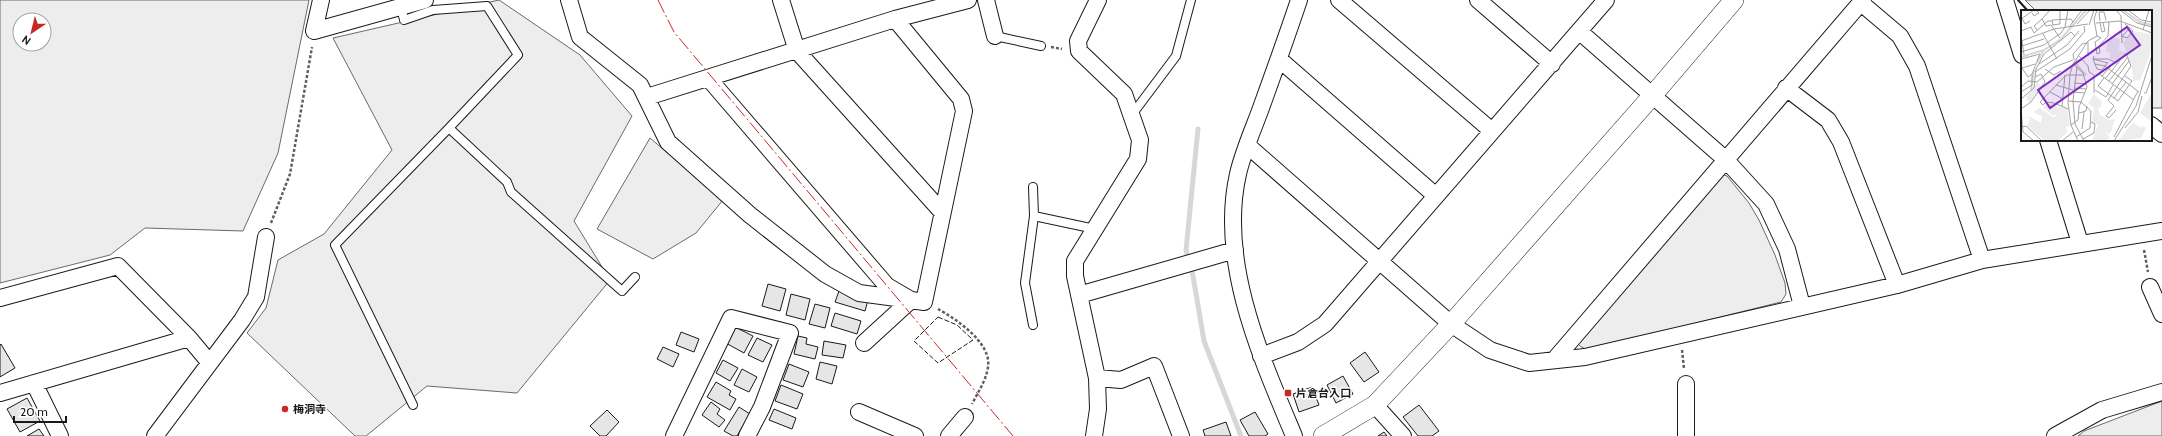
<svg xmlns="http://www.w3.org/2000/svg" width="2162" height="436" font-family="Cabin,'Noto Sans JP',sans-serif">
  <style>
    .built { fill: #ededed; stroke: #6a6a6a; fill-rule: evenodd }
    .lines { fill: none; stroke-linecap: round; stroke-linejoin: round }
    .stream { stroke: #d7d7d7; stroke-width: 5 }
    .building { fill: #e6e6e6; stroke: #1a1a1a }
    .service-casing { stroke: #1a1a1a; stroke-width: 10 }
    .minor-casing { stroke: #1a1a1a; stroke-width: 18 }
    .tertiary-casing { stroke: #1a1a1a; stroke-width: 20 }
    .path { stroke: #5f5f5f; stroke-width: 2.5; stroke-dasharray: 3 2; stroke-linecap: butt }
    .service { stroke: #fff; stroke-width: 8 }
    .minor { stroke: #fff; stroke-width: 16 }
    .tertiary { stroke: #fff; stroke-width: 19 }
    .fence { stroke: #1a1a1a; stroke-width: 1; stroke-dasharray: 5 2; stroke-linecap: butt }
    .wall { stroke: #1a1a1a; stroke-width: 2 }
    .power { stroke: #c62828; stroke-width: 1; stroke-dasharray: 14 3 2 3; stroke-linecap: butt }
    .poi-dot { fill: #c62828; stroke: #fff; stroke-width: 1.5 }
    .labels { text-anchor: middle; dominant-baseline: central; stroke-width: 3; stroke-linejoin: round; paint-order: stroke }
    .poi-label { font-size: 11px; font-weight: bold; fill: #1a1a1a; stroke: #fff; text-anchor: start }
    .inset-river { fill: none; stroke: #d7d7d7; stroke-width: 2 }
    .inset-road { fill: none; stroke: #a3a3a3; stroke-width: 1 }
    .view { fill: #7b2cbf; fill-opacity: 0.15; stroke: #7b2cbf; stroke-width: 2 }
    .inset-edge { fill: none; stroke: #1a1a1a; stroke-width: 2 }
  </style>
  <rect width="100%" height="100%" fill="#fff"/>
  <path class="built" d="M0 0H309L278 153 243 231 145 228 110 255 0 283ZM20 20H44V44H20Z
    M499 0 580 55 632 116 574 221 610 280 517 393 427 386 366 436H355L247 333 266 308 278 260 324 234 392 150 333 38Z
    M2025 0H2162V108H2151V11H2036Z
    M650 138 723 200 696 233 653 259 597 229Z
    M1721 174 1727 176 1749 203 1759 220 1775 255 1785 283 1786 294 1781 302 1587 350 1580 346 1576 342Z
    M2162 401V436H2078L2084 431Z"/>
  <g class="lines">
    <path class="stream" d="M1198 129 1186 250 1193 276 1204 341 1241 436"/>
  </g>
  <path class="building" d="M768 284 786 289 780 311 762 306Z
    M839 291 868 300 865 311 835 302Z
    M791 294 810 299 805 320 786 315Z
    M815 304 830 308 825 328 809 324Z
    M835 313 861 321 857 334 831 326Z
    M733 326 753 336 744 353 724 342Z
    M681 332 699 339 694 352 676 345Z
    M798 336 807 338 806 344 818 347 815 359 794 354Z
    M757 338 772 345 763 362 748 355Z
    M824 341 846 345 843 358 822 355Z
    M1 344 15 368 0 377V345Z
    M663 347 679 354 673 367 657 359Z
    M1365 352 1379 372 1364 382 1350 363Z
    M723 360 738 368 730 381 716 373Z
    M820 362 837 366 832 384 816 379Z
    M789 364 809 372 803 387 783 380Z
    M742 369 757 377 749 392 734 385Z
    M1343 376 1353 394 1336 403 1327 385Z
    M716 382 731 391 729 395 736 399 730 410 707 397Z
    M781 385 803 394 797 409 775 401Z
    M1312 387 1319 405 1299 412 1293 394Z
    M27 398 40 421 20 432 7 409Z
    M711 402 720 409 717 414 725 420 719 427 702 415Z
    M1419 405 1439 431 1432 436H1418L1403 417Z
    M739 407 750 414 737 436H733L724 431Z
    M774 409 796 418 792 429 769 420Z
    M607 410 619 422 606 436H600L590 426Z
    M1255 412 1268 434 1265 436H1249L1240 420Z
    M1226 422 1231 436H1205L1203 430Z
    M39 429 44 436H27Z
    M1384 432 1387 436H1378Z"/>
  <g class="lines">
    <g class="service-casing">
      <path id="service" d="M401 7 404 20 433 10 487 6 518 55 449 128 507 182 511 192 622 291 635 277
        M995 36 1041 46
        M1131 116 1176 56 1191 0
        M1033 187 1034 216 1095 229
        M1033 325 1025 283 1034 216
        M413 405 335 245 449 128"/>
    </g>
    <g class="minor-casing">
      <path id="minor" d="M321 0 314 31 425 0
        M569 0 580 37 640 85 668 142 750 215 825 274 859 293 911 300 864 343
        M781 0 797 51 942 212
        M986 0 995 36
        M1339 0 1492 131
        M1478 0 1552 64
        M2005 0 2022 55
        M1861 3 1900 36 1917 66 1982 260
        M1580 32 1725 159 1766 204 1787 249 1802 306
        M1279 59 1436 196
        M709 79 887 286 911 300 924 302 964 111 961 99 895 19
        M1786 88 1828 120 1841 142 1897 285
        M647 97 895 19 968 0
        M2151 125 2162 134
        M2048 140 2080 243
        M1247 145 1451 324 1490 350 1529 363 1585 357 1897 285 1982 260 2162 231
        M2150 287 2162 314
        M1079 295 1235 250
        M0 298 118 266 189 338 209 362
        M1261 356 1298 342 1325 324 1606 0
        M1555 359 1863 0
        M1097 378 1121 380 1154 366 1181 436
        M34 383 60 436
        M1686 384V436
        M0 393 189 338
        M1375 405 1403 436
        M859 412 915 436
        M155 436 242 320 256 297 266 237
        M674 436 731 318 790 333 762 407 747 436
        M949 436 965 417
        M1094 436 1098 409 1097 378 1075 276V261L1138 159 1140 140 1124 94 1079 51 1078 41 1098 0
        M1294 436C1261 357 1218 262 1238 174 1243 152 1253 130 1261 108 1274 72 1287 36 1299 0
        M2055 436 2102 410 2162 392"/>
    </g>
    <g class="tertiary-casing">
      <path id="tertiary" d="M1323 436 1375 405 1451 324 1652 96 1734 0"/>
    </g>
    <path class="path" d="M1051 47 1062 49
      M271 223 290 174 312 47
      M2144 250 2148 272
      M938 309C956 319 992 343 988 367 986 381 978 392 972 404
      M1682 350 1684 369"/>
    <use href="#service" class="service"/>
    <use href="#minor" class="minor"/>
    <use href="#tertiary" class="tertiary"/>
    <path class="fence" d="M938 317 957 325 973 340 938 363 914 341Z"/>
    <path class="wall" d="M2018 0 2028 11"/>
    <path class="power" d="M658 0 674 32 1013 436"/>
  </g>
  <g class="poi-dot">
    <rect x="1284" y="389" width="8" height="8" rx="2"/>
    <circle cx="285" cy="409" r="4"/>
  </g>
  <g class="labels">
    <g class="poi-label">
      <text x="1296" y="393">片倉台入口</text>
      <text x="293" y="409">梅洞寺</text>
    </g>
  </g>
  <g transform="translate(2021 10)">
    <rect width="131" height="131" fill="#fff"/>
    <path d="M112 21 131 24V39L119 70 112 71 111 56 102 33ZM91 27 99 29 98 40 104 43 98 50 89 49V43L85 41 86 34ZM16 72 21 76 8 93 5 87ZM131 82V112L119 103ZM73 84 81 92 79 98H77L79 105 88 110 94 109 90 122 88 124 84 121 89 128 82 131H71L77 115 71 112 73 98 67 93ZM26 93 46 99 49 116 45 117 46 122 37 131 23 130 6 116 9 108 4 107H10L20 113 21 106 12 102 19 98 32 107H35V104L33 106 22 98ZM113 113 120 118 123 116 125 118 120 128 97 131 109 116Z" fill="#ededed"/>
    <path class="inset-river" d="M102 0 119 12 131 15M0 47 23 40 40 29 65 0M57 49 54 53 65 65M16 52 23 40M10 80 13 60"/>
    <path class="inset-road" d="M95 0 100 6 101 33M99 0 116 13 131 17M107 0 120 10 131 12M11 3 13 6 18 3 15 0M1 8 4 14 9 11M0 9 13 0M21 9 29 0M79 11 78 2H83L85 10M75 13 99 11 131 23M79 13 81 22 84 21 82 13M56 14 69 0M31 15 39 14V0M32 15 31 10 50 9 52 12M68 15 73 0M48 17 61 0M16 20 13 16 21 9 25 16 30 15 39 28M122 20 128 0M0 21 10 17 13 23M13 23 27 11H31M22 24 36 49M76 26 80 28 74 32 76 44 79 43 78 36 87 26 88 12M100 26 106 28 112 21 104 14M101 27 109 17M0 31 33 19 67 14M1 31 3 45M1 36 23 29M0 42 23 35 40 23 44 17 47 0M58 46 67 56 68 62 73 65V83M67 46V32M73 46 72 49H87L96 53M0 49 19 44 11 64 7 67 1 58M53 50 52 44 61 34 66 33M18 54 46 35 58 21M74 54 84 56 118 82M56 57 52 91 54 114 63 131M1 58 14 54M24 59 33 65 40 61M81 60 76 59 72 49 87 53M14 62 49 39 64 21 63 16M77 63 113 90M78 64 87 52M81 66 90 56M83 68 77 76 97 91 111 71 104 66M84 69 105 43 110 56 87 90 93 96 85 106 88 108 95 100M88 71 107 47M53 73 65 74M91 74 108 51M35 75 52 80M0 77 7 71 16 72 33 57 52 50M53 78 65 79M74 80 85 87 92 75M0 82 11 75V64M29 82 42 89M52 82 64 83M123 83H125L131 67M93 88 105 72M0 89 13 78 15 59 23 44 50 22 54 26M47 91 60 92 70 101 69 118 55 127M41 96 44 65M0 99 10 92 24 72 20 64 14 67M0 99 2 122 13 131M47 99 33 93 25 92 22 95 19 92 45 65H63M58 103 65 101 66 96M50 115 57 110 58 97 66 77 62 63 52 54M1 117 5 116 21 131M104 118 117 102 121 86M61 119 63 102M93 127 117 81M62 129 73 123 74 114 70 112M41 131 52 122M57 131 50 115 47 93 49 64 52 54 67 31 76 26 73 9 76 0M93 131 115 96 131 45"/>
    <path class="view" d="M106 17 119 35 29 98 17 80Z"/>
    <rect width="131" height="131" class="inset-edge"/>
  </g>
  <g transform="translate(32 32) rotate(215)"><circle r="19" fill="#ffffff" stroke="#a3a3a3"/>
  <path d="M0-3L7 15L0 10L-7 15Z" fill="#c62828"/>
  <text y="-6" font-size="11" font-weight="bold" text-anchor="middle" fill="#1a1a1a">N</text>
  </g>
  <path d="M14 416v6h52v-6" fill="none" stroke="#1a1a1a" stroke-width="2"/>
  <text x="20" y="416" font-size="12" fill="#1a1a1a" stroke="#ffffff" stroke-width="3" paint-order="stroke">20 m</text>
</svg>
